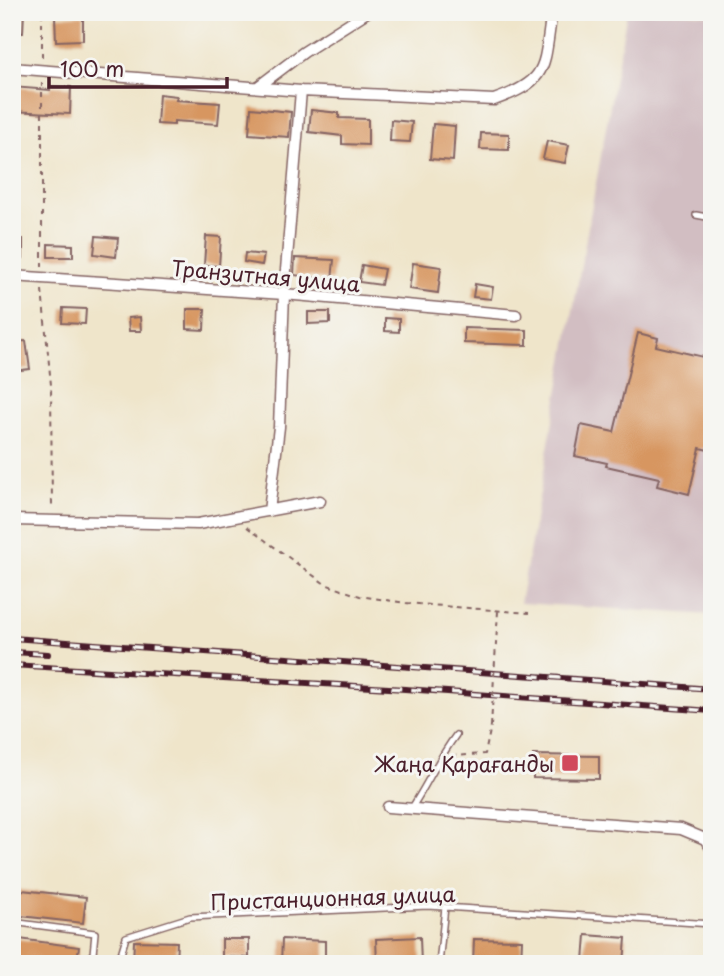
<svg xmlns="http://www.w3.org/2000/svg" width="724" height="976" font-family="'Playpen Sans',sans-serif">
  <style>
    .industrial { fill: #d2bec2 }
    .building { fill: #d79661 }
    .lines { fill: none; stroke-linecap: round; stroke-linejoin: round }
    .service-casing { stroke: #846463; stroke-width: 8 }
    .minor-casing { stroke: #846463; stroke-width: 13 }
    .path { stroke: #846463; stroke-width: 2; stroke-dasharray: 5 5; stroke-linecap: butt }
    .service { stroke: #fff; stroke-width: 5 }
    .minor { stroke: #fff; stroke-width: 10 }
    .rail-casing { stroke: #4a1f2b; stroke-width: 6 }
    .rail { stroke: #f6f6f2; stroke-width: 3.5; stroke-dasharray: 10; stroke-linecap: butt }
    .path-bridge { stroke: #846463; stroke-width: 2; stroke-dasharray: 5 5; stroke-linecap: butt }
    .poi-dot { fill: #d1495b; stroke: #f6f6f2; stroke-width: 2.5 }
    .labels { text-anchor: middle; dominant-baseline: central; stroke-width: 6; stroke-linejoin: round; paint-order: stroke }
    .street-label { font-size: 21px; fill: #4a1f2b; stroke: #f6f6f2 }
    .poi-label { font-size: 21px; fill: #4a1f2b; stroke: #f6f6f2; text-anchor: end }
  </style>
  <rect width="100%" height="100%" fill="#f6f6f2"/>
  <filter id="ink" filterUnits="userSpaceOnUse"><feTurbulence type="fractalNoise" baseFrequency=".0143" numOctaves="2"/><feDisplacementMap in="SourceGraphic" scale="14" xChannelSelector="R" yChannelSelector="G"/><feConvolveMatrix kernelMatrix="1 2 1 2 8 2 1 2 1" color-interpolation-filters="sRGB"/></filter>
  <filter id="wash" filterUnits="userSpaceOnUse"><feTurbulence type="fractalNoise" baseFrequency=".00686" numOctaves="4" result="noise"/><feDisplacementMap in="SourceGraphic" scale="28" xChannelSelector="R" yChannelSelector="G"/><feGaussianBlur stdDeviation="1.57" result="paint"/><feColorMatrix in="noise" values="0 0 0 0 0 0 0 0 0 0 0 0 0 0 0 0 0 1.4 0 .05"/><feComposite in="paint" operator="in"/></filter>
  <g filter="url(#wash)">
    <rect width="100%" height="100%" fill="#efe5ca"/>
    <path class="industrial" d="M627 12H683L712 15V615L520 603Z"/>
    <g id="blocks">
      <path class="building" d="M12 12H24L23 33H12Z
        M83 15V40L56 41 55 16Z
        M50 86 71 87 70 114 12 111V87L50 90Z
        M159 94 177 96 176 100 220 103 218 124 174 121V125L157 124Z
        M251 108 291 112 289 137 249 134Z
        M311 110 339 113V118L368 119V145L342 144V136L309 132Z
        M391 120 412 122 410 142 390 141Z
        M433 124 455 126 453 161 430 159Z
        M481 133 509 134V150L480 149Z
        M547 141 569 145 565 163 543 159Z
        M96 236 118 238 116 257 94 254Z
        M206 236 221 237 219 266 204 265Z
        M12 239H23V258H12Z
        M48 244 73 245V257H48Z
        M245 253 264 255 262 265 244 262Z
        M295 258 334 260 332 280 294 275Z
        M413 263 441 267 438 293 409 289Z
        M362 265 384 269 381 285 359 282Z
        M475 284 493 287 491 299 473 297Z
        M63 308 86 309 85 324 62 323Z
        M187 309H205L204 330 187 329Z
        M308 312H330V323L308 324Z
        M140 317 141 331H129L128 318Z
        M385 318 399 319V332L385 331Z
        M464 328 527 330V345L464 343Z
        M638 333 658 338 656 346 712 359V451L700 448 689 494 657 486 659 478 606 466 607 463 575 456 581 425 614 432Z
        M26 341 30 369 12 371V342Z
        M533 755 599 756V779L533 778Z
        M12 889 86 897 83 923 12 915Z
        M586 935 626 938 624 964 584 961Z
        M420 937 421 964H377L376 939Z
        M12 938 79 947 76 964H12Z
        M222 939H249V958L222 957Z
        M282 939 325 941V964H281Z
        M474 939 522 940 521 964H473Z
        M134 941 177 942 176 964H133Z"/>
    </g>
  </g>
  <g filter="url(#ink)">
    <use href="#blocks" fill-opacity="0" stroke="#846463" stroke-width="2"/>
    <g class="lines">
      <g class="service-casing">
        <path id="service" d="M696 215 712 218
          M411 809C428 783 438 759 456 735
          M12 922 95 933 92 964
          M118 964 126 937 190 917 428 906 712 924
          M439 964 445 907"/>
      </g>
      <g class="minor-casing">
        <path id="minor" d="M12 68 301 91 494 100C551 80 543 66 552 12
          M259 86 304 52 367 12
          M12 276 284 294 516 315
          M269 511 279 427 284 294 301 91
          M12 520 198 524 320 501
          M388 807 681 829 705 839 712 849"/>
      </g>
      <path class="path" d="M42 12V60
        M42 267V83
        M42 290 51 385 52 508
        M247 527 325 584 360 596 406 603 529 613
        M452 756 485 754 491 726"/>
      <use href="#service" class="service"/>
      <use href="#minor" class="minor"/>
      <g class="rail-casing">
        <path id="rail" d="M12 638 712 689
          M12 652 48 654
          M12 665 405 689 712 711"/>
      </g>
      <use href="#rail" class="rail"/>
      <path class="path-bridge" d="M491 726 498 611"/>
    </g>
  </g>
  <rect class="poi-dot" x="561" y="754" width="18" height="18" rx="3.5"/>
  <g class="labels">
    <g class="street-label">
      <text transform="translate(266 275) rotate(5)">Транзитная улица</text>
      <text transform="translate(333 897) rotate(-2)">Пристанционная улица</text>
    </g>
    <g class="poi-label">
      <text x="554" y="763">Жаңа Қарағанды</text>
    </g>
  </g>
  <rect width="724" height="976" fill="none" stroke="#f6f6f2" stroke-width="42"/>
  <path d="M49 77v10h178v-10" fill="none" stroke="#4a1f2b" stroke-width="3.5"/>
  <text x="60" y="77" font-size="21" fill="#4a1f2b" stroke="#f6f6f2" stroke-width="5" paint-order="stroke">100 m</text>
</svg>
